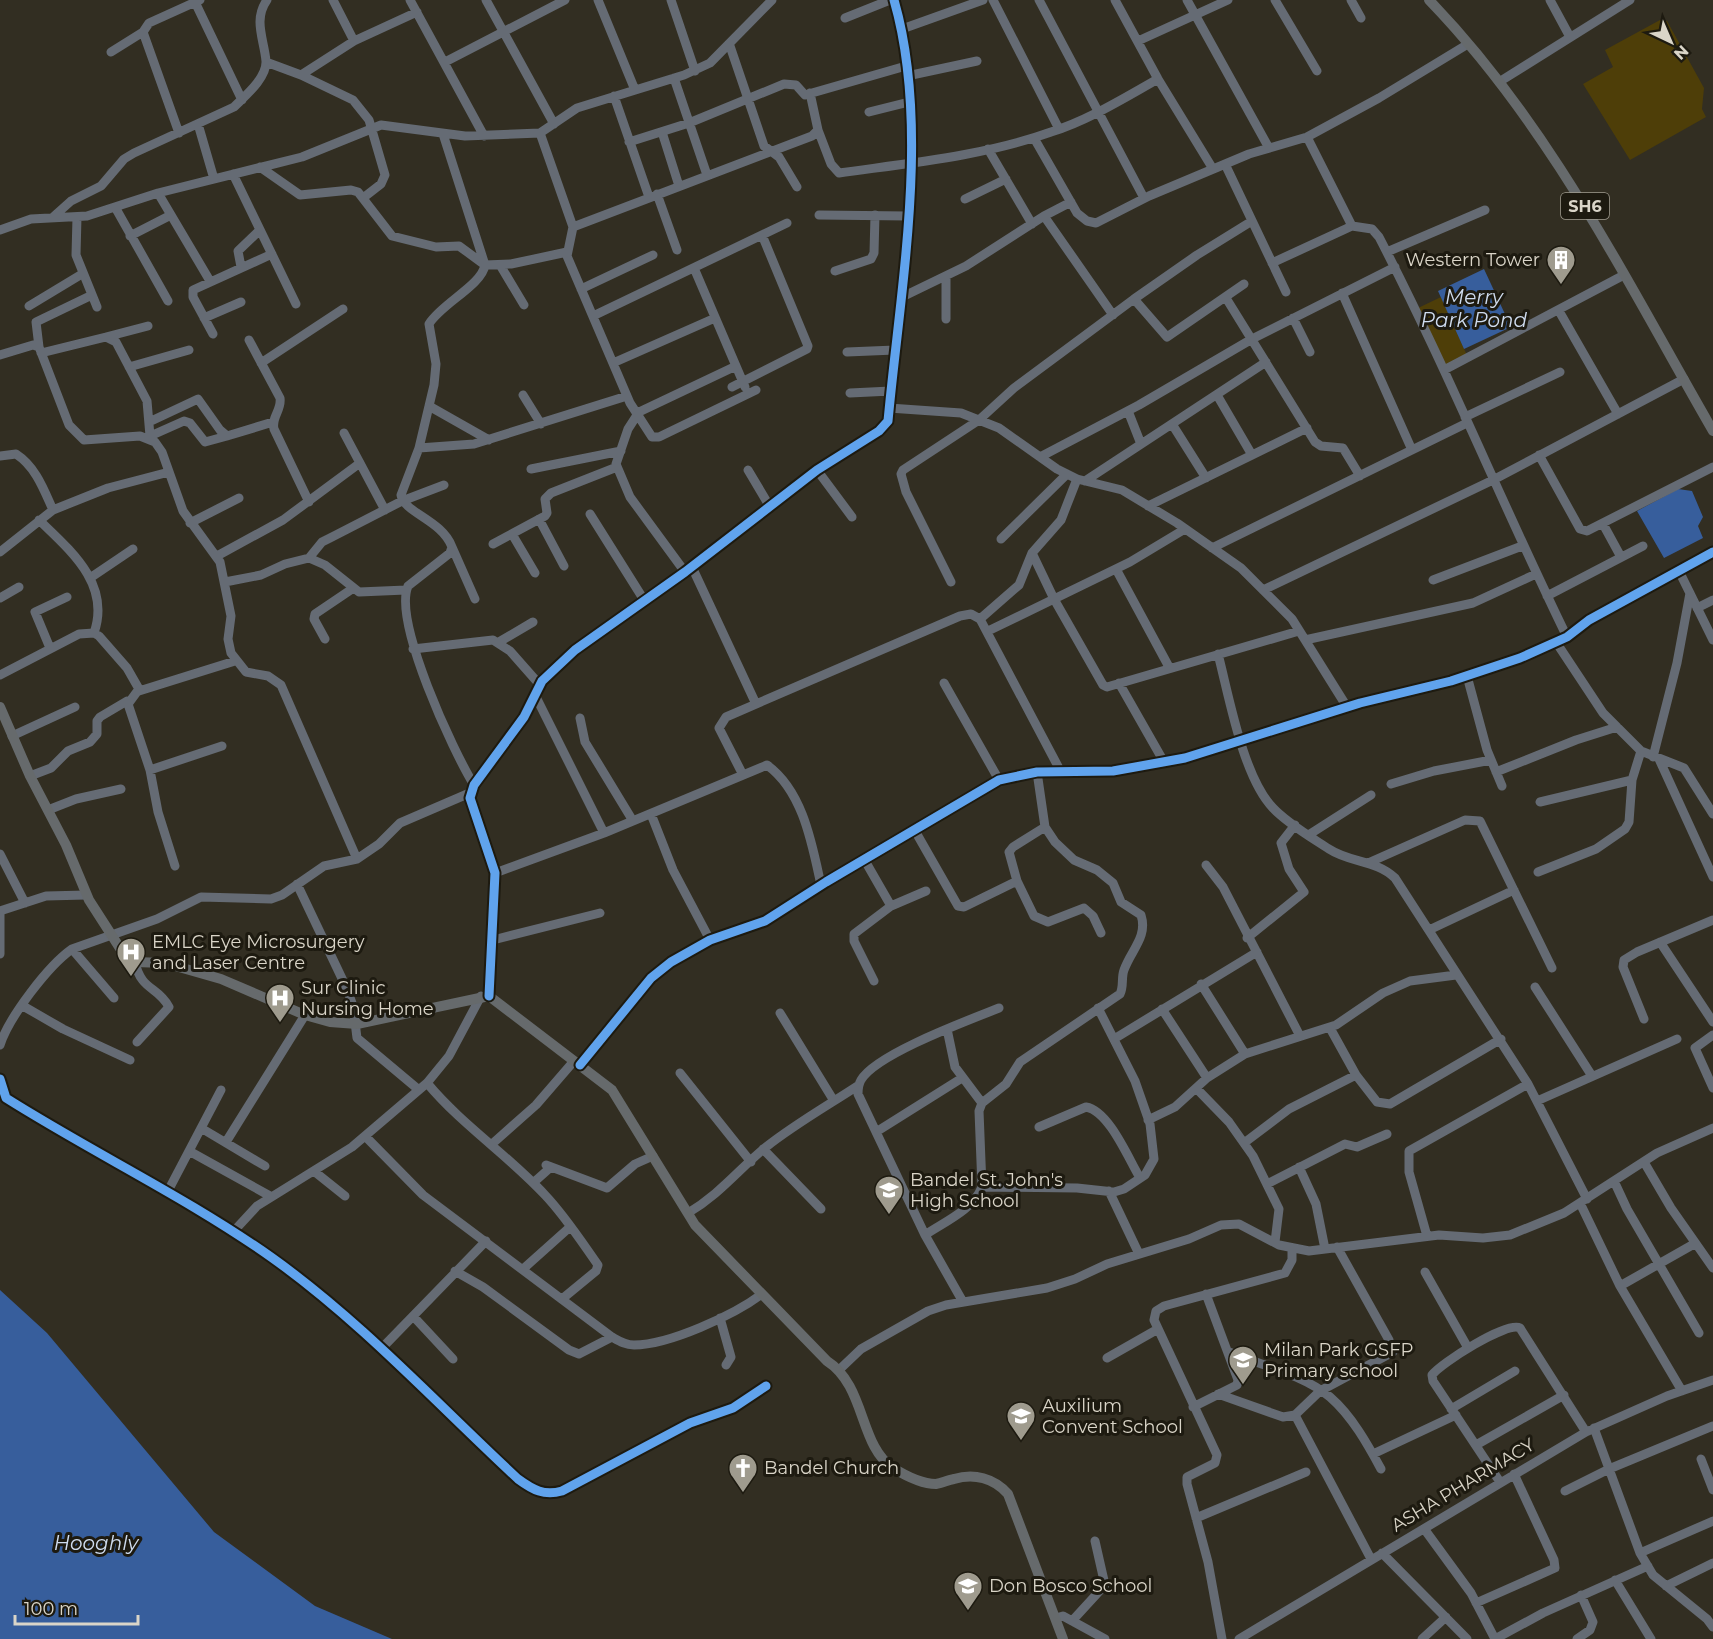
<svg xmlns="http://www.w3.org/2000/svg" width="1713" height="1639" font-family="Montserrat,sans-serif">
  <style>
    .green { fill: #4e3e08 }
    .water { fill: #375e9c }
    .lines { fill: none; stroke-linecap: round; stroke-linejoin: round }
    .minor { stroke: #656b74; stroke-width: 9 }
    .major { stroke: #666a6c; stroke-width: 10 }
    .cycleway-casing { stroke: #1d1a10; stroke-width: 13 }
    .cycleway { stroke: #60a3ed; stroke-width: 9 }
    .labels { text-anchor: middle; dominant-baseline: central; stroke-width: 6; stroke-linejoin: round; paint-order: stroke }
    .shield { fill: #1d1a10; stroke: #a19d91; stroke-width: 1.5 }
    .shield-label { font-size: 16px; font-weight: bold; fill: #dad5c8 }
    .poi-label { font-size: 18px; fill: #dad5c8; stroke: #1d1a10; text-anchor: start }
    .street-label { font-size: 18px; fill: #dad5c8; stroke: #1d1a10 }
    .water-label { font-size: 20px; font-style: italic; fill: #cfdcef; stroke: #1d1a10 }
  </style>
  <rect width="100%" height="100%" fill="#322e22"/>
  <path class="green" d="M1660 20 1667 21 1704 88 1702 109 1706 117 1630 160 1583 84 1613 67 1605 50Z
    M1441 297 1469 360 1444 372 1416 309Z"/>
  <path class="water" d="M1484 269 1511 327 1464 349 1438 291Z
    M1678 489 1692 491 1703 517 1698 526 1703 538 1664 558 1637 511Z
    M0 1290 47 1333 214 1532 315 1606 392 1639H0Z"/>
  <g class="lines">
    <path class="minor" d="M333 0 354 41
      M410 0 484 136
      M486 0 554 124
      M598 0 635 90
      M671 0 695 71
      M993 0 1059 129
      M1039 0 1144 198
      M1115 0 1158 79 1213 169
      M1187 0 1269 148
      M1275 0 1317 71
      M1351 0 1361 18
      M1550 0 1570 37
      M195 2 242 100
      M845 18 890 0
      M902 29 983 0
      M1138 41 1228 0
      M730 46 764 146 779 157 797 187
      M111 52 143 32
      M266 62 301 75 353 100 369 120 385 175 381 184 363 198
      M445 62 565 0
      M301 75 354 41 417 12
      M907 76 977 61
      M674 78 707 175
      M1499 82 1630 0
      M614 96 649 197
      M869 112 909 102
      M198 124 214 179
      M818 130 831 164 839 173C910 163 984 156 1051 132 1089 120 1124 98 1158 79
      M662 132 679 186
      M179 133 143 32 149 23 200 0
      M540 133 573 227 567 256 630 403 652 437H659L756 390
      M443 134 485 265C482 285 441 304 429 324L436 364 434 385 419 448 401 495C404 513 442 520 452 547L450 553 408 586C393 622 453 751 474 785
      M1307 137 1352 226
      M1034 138 1077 213 1087 221 1096 223 1149 196 1249 154 1307 137 1379 98 1468 44
      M629 142 689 123 784 84 796 85 805 95 906 66
      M988 149 1032 224
      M1225 164 1286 292
      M260 167 300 195 351 190 358 192 392 236 436 247 459 246 485 265 511 264 567 252
      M233 174 296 304
      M158 193 210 281
      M657 194 677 250
      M965 199 1006 179
      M115 207 168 301
      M819 215 908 216
      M1044 216 1113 315
      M77 217 76 255 97 307
      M52 218 71 201 101 186 124 159 134 153 234 107C245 96 267 78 266 61 264 39 253 20 267 0
      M573 227 812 136 818 130 810 93
      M0 230 31 219 87 216 158 193 302 157 381 125 465 136 540 133 577 108 684 75 710 63 772 0
      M130 236 171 215
      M1387 252 1485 210
      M1272 263 1352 226 1372 229 1379 237C1447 368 1502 504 1567 637
      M500 265 524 305
      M241 267 238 251 260 230
      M694 268 745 387
      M835 271 871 259 874 253 875 215
      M946 276V319
      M581 289 653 255
      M1342 293 1412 450
      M900 298 966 266 1044 216 1071 202
      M1226 298 1315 442 1321 446 1343 448 1360 476
      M1134 299 1167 337 1244 284
      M29 306 82 274
      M1559 311 1618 414
      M593 316 787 223
      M204 318 241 302
      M1293 318 1310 352
      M213 334 193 297V290L272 254
      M106 337 148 326
      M249 340 280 398C282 410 271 417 274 429L309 502
      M39 347 36 322 92 295
      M847 352 895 350
      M41 353 106 337 116 342 147 401 150 436
      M0 355 33 345 39 347 69 425 84 440 140 436 155 442 162 452 183 511 220 562 231 616 228 639 231 653 246 672 268 676 281 685 357 859
      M261 363 343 309
      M613 363 715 318
      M129 367 189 350
      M1444 370 1624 275
      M732 387 807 349 808 346 762 235
      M850 393 891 391
      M523 395 541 424
      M1217 395 1252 455
      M429 406 489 440
      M889 408 961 413 999 428 1057 469 1077 479 1122 490 1177 523 1241 568 1292 619 1347 707
      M1128 411 1141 444
      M1465 417 1560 372
      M149 422 198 399 220 430 227 436 273 422
      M1172 424 1206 478
      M344 433 385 510
      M148 437 184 421 190 423 205 442 227 436
      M419 448 474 444 627 396
      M1539 455 1580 529 1587 531 1713 467
      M0 456 16 454C36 467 44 490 53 510
      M1040 457 1139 405 1252 339 1395 267
      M531 469 621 451
      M748 470 770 507
      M817 470 852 517
      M1085 481 1266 362
      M1148 506 1307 428
      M590 514 644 600
      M539 519 564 566
      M39 520C71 551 111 584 94 633
      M190 523 239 498
      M1603 524 1621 557
      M512 534 535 573
      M1001 539 1067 474
      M493 544 545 516 547 513 545 499 551 493 617 467
      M452 547 475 599
      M1212 548 1467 423
      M0 552 53 510 108 488 169 472
      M1032 553 1054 599 1103 685 1107 687 1299 631
      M217 556 283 520 360 463
      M309 558 322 542 332 537 402 501 444 485
      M692 567 756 704
      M1116 569 1169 667
      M1679 571 1713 640
      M685 572 630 497 616 464 628 429 639 412 736 366
      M90 578 133 549
      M1433 580 1522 546
      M225 582 261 575 285 564 309 558 325 565 359 592 406 590
      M951 582 906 492 901 474 903 470 979 420 1014 388 1134 299 1197 255 1252 221
      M1263 590 1493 480 1684 379
      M1547 596 1643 546
      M0 598 19 587
      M1697 608 1713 600
      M980 619 1019 585 1032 553 1061 520 1077 479
      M988 631 1130 562 1185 529
      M325 639 314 619 315 614 352 589
      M1305 640 1473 603 1536 574
      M499 642 533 622
      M1556 642 1603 713 1641 751 1684 768 1713 814
      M50 648 35 612 67 597
      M413 649 493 640 510 651 540 685
      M1218 654C1229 696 1243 777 1273 808 1288 824 1311 837 1329 849 1350 863 1377 860 1395 878L1528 1084 1587 1199
      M0 675 79 634 94 633 99 636 127 668 139 689 128 704 150 770 158 812 175 866
      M1467 676 1487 750 1502 786
      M944 683 999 780
      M1119 683 1164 762
      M139 691 235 661
      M535 695 604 833
      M580 718 585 742 633 821
      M12 736 75 707
      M1653 757 1677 663 1690 593
      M1659 759 1713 877
      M150 770 222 746
      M1496 772 1576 740 1617 727
      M743 775 719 728 726 717 960 616 971 614 980 619 1061 772
      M30 776 51 768 68 751 90 742 97 734V721L100 717 127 701
      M1391 784 1434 771 1491 760
      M1540 802 1632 780
      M48 810 76 799 121 789
      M651 814 673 870 710 940
      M1045 827 1013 847 1009 852 1017 881 1034 916 1048 922 1084 908 1093 916 1101 933
      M914 829 958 906 964 907 1017 881
      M1310 834 1371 795
      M0 854 25 903
      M864 859 891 906
      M1368 863 1465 820 1480 821 1552 968
      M1206 865 1223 887 1300 1036
      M1538 872 1596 849 1625 829 1629 822 1632 780 1641 751
      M495 873 604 833 767 765C803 791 812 844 821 885
      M297 884 347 989 353 1006 357 1038 419 1090
      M0 911 46 896 86 895
      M1429 930 1514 890
      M1247 938 1304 892 1289 869 1281 843 1295 825
      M493 940 600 913
      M1660 942 1713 1022
      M72 949 114 998
      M0 954V911
      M135 962C141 991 158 986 169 1007L137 1042
      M874 981 854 941V934L891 906 926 891
      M1201 984 1245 1054
      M1535 987 1592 1076
      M489 996 495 873 470 798 474 785 524 717 542 681 575 650 685 572 817 470 879 431 888 421C900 290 931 128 894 0
      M23 1006 63 1029 130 1060
      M1162 1009 1207 1078
      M780 1013 834 1101
      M1644 1019 1623 967 1624 960 1637 952 1713 920
      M1330 1028 1356 1075 1377 1102 1390 1104 1501 1039
      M947 1029 955 1067 982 1103
      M1713 1035 1695 1048 1713 1088
      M1114 1039 1257 952
      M0 1045C9 1017 48 966 72 949L157 919 201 897 271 899 282 895 324 866 357 859 379 844 400 823 472 792
      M580 1065 651 978 671 962 710 940 765 921 826 882 999 780 1037 772 1113 771 1185 758 1360 703 1451 681 1520 658 1567 637 1589 620 1713 552
      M680 1073 751 1162
      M0 1079 6 1098C93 1153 186 1197 271 1257 361 1321 437 1404 518 1479 533 1490 544 1496 562 1491L690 1423 733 1408 766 1386
      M427 1083C462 1125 508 1155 545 1195 565 1216 581 1241 598 1265L596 1271 562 1299
      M1196 1088 1229 1122 1253 1156 1279 1209 1275 1242
      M1537 1101 1677 1039
      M1148 1120 1175 1107 1207 1078 1245 1054 1336 1025 1383 993 1410 981 1456 975
      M1039 1127 1086 1107C1109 1111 1128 1158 1140 1178
      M201 1128 265 1166
      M876 1132 962 1078
      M365 1136 423 1195 612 1337C619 1341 625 1345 634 1345 669 1345 734 1315 762 1294
      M226 1142 305 1015
      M1244 1143 1289 1109 1356 1075
      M492 1144 536 1105 574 1061
      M763 1149 821 1209
      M189 1151 270 1196
      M1644 1162 1671 1208 1713 1268
      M546 1165 607 1188 635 1164 653 1156
      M1299 1167 1316 1204 1325 1249
      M315 1172 345 1196
      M1614 1181 1627 1209 1699 1333
      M533 1183 551 1167
      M1267 1184 1345 1144 1357 1147 1387 1134
      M982 1187 1077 1188 1114 1192 1124 1189 1145 1175 1154 1159 1150 1124 1135 1081 1098 1008
      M168 1191 221 1090
      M1109 1191 1139 1254
      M1580 1203 1620 1286 1682 1391
      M688 1213C720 1194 738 1170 766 1147 795 1124 827 1106 859 1085
      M233 1232 257 1206 352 1147 427 1083 449 1056 481 996
      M925 1235C944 1222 973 1210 982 1187L979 1111 982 1103 1006 1084 1020 1062 1120 994C1124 986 1121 978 1124 970 1131 950 1148 937 1141 915L1121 902 1113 883 1097 870 1074 860 1055 842 1045 827 1037 772
      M1427 1236 1409 1172V1151L1528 1084
      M1337 1247 1389 1340
      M523 1269 570 1227
      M455 1271 483 1287 569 1350 579 1354 612 1337
      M1425 1272 1468 1348
      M1620 1286 1694 1244
      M963 1302 925 1235 858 1094C858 1089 858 1085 861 1080 876 1054 969 1020 999 1008
      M413 1316 453 1359
      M720 1318 731 1357 726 1365
      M381 1349 486 1241
      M1229 1352C1261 1365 1304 1375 1330 1397 1352 1416 1368 1445 1381 1469
      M1107 1358 1158 1329
      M840 1369 861 1349 928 1311 946 1305 1047 1288 1075 1279 1107 1264 1189 1239 1221 1225 1239 1224 1279 1245 1309 1251 1439 1235 1483 1238 1510 1235 1564 1213 1657 1153 1713 1128
      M1218 1394 1283 1417 1295 1415 1320 1391 1393 1352
      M1193 1407 1237 1385 1238 1380 1206 1294
      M1451 1409 1515 1371
      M1295 1415 1371 1559
      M1594 1428 1640 1553 1653 1575 1707 1619 1713 1627
      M1476 1445 1564 1395
      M1373 1454 1456 1415
      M1701 1459 1713 1490
      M1500 1482 1433 1381 1432 1375C1441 1363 1507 1321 1520 1328L1586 1432
      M1565 1491 1609 1469 1713 1426
      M1196 1518 1306 1472
      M1425 1530 1471 1593 1495 1639 1543 1613 1648 1566
      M1382 1553 1467 1639
      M1640 1553 1713 1521
      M1615 1580 1651 1639
      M1666 1586 1713 1563
      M1476 1603 1555 1568 1554 1560 1514 1474
      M1056 1618 1063 1616 1105 1639
      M1072 1621 1105 1585 1095 1541
      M1222 1639 1208 1562 1187 1484V1477L1215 1463 1217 1455 1154 1320 1156 1311 1164 1306 1285 1273 1292 1260V1249
      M1239 1639 1586 1432 1667 1396 1713 1380
      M1422 1639 1446 1617
      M1577 1639 1590 1630 1593 1622 1581 1595"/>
    <path class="major" d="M1429 0C1550 125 1627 282 1713 431
      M0 707 30 776 66 845 89 900 125 956 135 962 165 963 221 979 305 1015 330 1022 357 1024 489 996 612 1090 695 1225 827 1361C866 1386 859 1446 893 1468 906 1476 921 1484 936 1484 942 1483 948 1480 954 1479 974 1473 994 1478 1008 1494L1063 1639"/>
    <g class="cycleway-casing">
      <path id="cycleway" d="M489 996 495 873 470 798 474 785 524 717 542 681 575 650 685 572 817 470 879 431 888 421C900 290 931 128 894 0
        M580 1065 651 978 671 962 710 940 765 921 826 882 999 780 1037 772 1113 771 1185 758 1360 703 1451 681 1520 658 1567 637 1589 620 1713 552
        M0 1079 6 1098C93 1153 186 1197 271 1257 361 1321 437 1404 518 1479 533 1490 544 1496 562 1491L690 1423 733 1408 766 1386"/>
    </g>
    <use href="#cycleway" class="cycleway"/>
  </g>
  <defs>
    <g id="building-pin" transform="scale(1.5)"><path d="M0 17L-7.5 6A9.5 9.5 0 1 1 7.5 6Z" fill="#9f9b8e" stroke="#1d1a10"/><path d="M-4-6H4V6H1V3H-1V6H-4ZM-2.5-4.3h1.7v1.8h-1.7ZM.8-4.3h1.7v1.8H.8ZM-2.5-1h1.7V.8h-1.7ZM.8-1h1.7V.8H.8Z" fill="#fff"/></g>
    <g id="hospital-pin" transform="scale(1.5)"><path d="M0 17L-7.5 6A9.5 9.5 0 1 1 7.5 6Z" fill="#9f9b8e" stroke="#1d1a10"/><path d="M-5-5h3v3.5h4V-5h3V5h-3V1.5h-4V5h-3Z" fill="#fff"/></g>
    <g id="school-pin" transform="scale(1.5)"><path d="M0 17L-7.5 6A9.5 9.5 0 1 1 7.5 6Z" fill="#9f9b8e" stroke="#1d1a10"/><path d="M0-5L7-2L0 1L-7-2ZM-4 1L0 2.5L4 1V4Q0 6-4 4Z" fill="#fff"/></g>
    <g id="church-pin" transform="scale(1.5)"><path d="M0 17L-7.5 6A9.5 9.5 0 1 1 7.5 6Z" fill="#9f9b8e" stroke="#1d1a10"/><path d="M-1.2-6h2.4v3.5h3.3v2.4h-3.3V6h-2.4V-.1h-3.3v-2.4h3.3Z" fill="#fff"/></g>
  </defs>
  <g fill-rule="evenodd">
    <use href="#building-pin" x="1561" y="260"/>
    <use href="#hospital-pin" x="131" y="952"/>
    <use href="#hospital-pin" x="280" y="998"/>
    <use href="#school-pin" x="889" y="1190"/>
    <use href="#school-pin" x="1243" y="1360"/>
    <use href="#school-pin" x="1021" y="1416"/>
    <use href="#church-pin" x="743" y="1468"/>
    <use href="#school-pin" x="968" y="1586"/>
  </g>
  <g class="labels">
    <rect class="shield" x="1561" y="193" width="48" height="26" rx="4.5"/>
    <g class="shield-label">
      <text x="1585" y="206">SH6</text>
    </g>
    <g class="poi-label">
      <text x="1540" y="260" text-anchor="end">Western Tower</text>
      <text x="152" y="942">EMLC Eye Microsurgery<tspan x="152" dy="21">and Laser Centre</tspan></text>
      <text x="301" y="988">Sur Clinic<tspan x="301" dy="21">Nursing Home</tspan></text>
      <text x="910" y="1180">Bandel St. John's<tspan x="910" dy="21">High School</tspan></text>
      <text x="1264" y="1350">Milan Park GSFP<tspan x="1264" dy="21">Primary school</tspan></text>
      <text x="1042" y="1406">Auxilium<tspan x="1042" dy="21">Convent School</tspan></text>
      <text x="764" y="1468">Bandel Church</text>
      <text x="989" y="1586">Don Bosco School</text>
    </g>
    <g class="street-label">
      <text transform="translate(1463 1485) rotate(-31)">ASHA PHARMACY</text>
    </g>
    <g class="water-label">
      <text x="1474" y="297">Merry<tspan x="1474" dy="23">Park Pond</tspan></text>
      <text x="96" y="1543">Hooghly</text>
    </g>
  </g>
  <g transform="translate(1671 42) rotate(136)" stroke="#1d1a10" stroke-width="4.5" paint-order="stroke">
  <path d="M0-4.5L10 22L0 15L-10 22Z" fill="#dad5c8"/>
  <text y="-9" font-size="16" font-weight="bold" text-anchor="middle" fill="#dad5c8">N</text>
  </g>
  <path d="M15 1615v9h123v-9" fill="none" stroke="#dad5c8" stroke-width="3"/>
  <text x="24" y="1615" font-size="18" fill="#dad5c8" stroke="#1d1a10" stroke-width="4.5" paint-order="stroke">100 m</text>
</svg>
